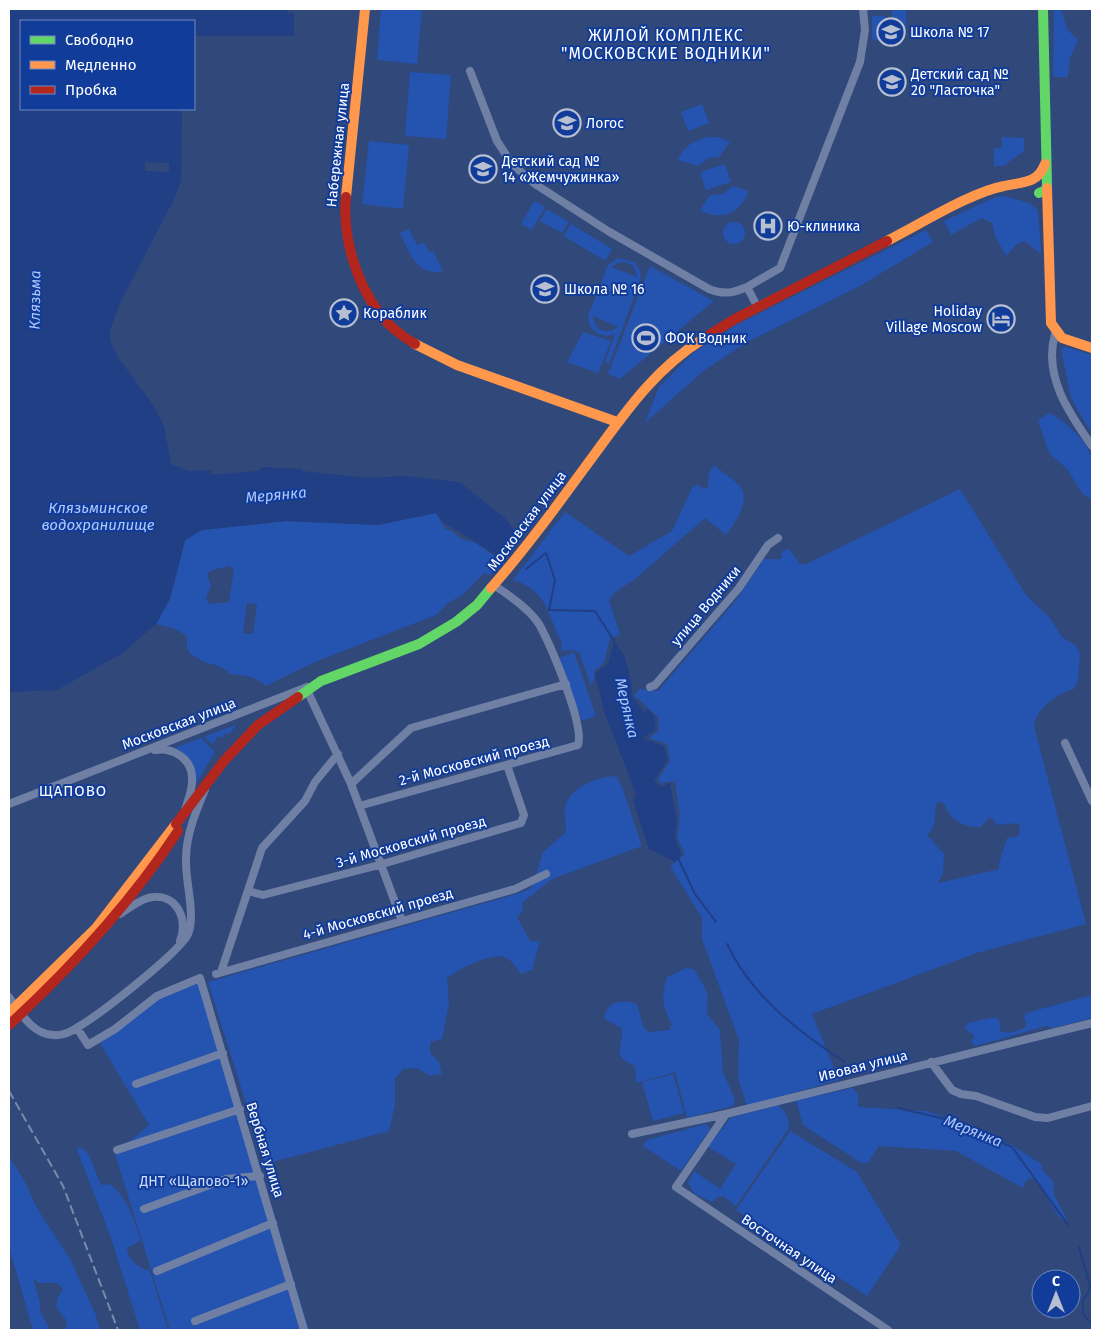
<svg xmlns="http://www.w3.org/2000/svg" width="1101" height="1339" font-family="'Fira Sans',sans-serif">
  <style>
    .green { fill: #2553b0; fill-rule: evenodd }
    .water { fill: #203f85 }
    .pier { fill: #30487a }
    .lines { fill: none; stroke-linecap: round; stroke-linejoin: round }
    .stream { stroke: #203f85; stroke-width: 2 }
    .street { stroke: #7080a5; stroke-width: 8 }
    .fast { stroke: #63d668; stroke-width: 10 }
    .slow { stroke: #ff974d; stroke-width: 10 }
    .jam { stroke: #b3261e; stroke-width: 10 }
    .rail { stroke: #7b8aab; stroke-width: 2; stroke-dasharray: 9 4; stroke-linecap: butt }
    .labels { text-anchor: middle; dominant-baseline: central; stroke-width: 4; stroke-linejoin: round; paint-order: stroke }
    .poi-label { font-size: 14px; fill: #fff; stroke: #113c9a; text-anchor: start }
    .street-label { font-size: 14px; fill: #fff; stroke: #113c9a }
    .park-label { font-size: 14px; fill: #ccddfe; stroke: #113c9a }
    .water-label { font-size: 15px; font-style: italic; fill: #b0c9fb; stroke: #113c9a }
    .neighbourhood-label { font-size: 15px; letter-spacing: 1px; fill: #fff; stroke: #113c9a }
    .quarter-label { font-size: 16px; letter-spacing: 1px; fill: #fff; stroke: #113c9a }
  </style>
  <rect width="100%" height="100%" fill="#30487a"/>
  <path class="green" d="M381 9H422L417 64 377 60Z
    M892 9H906V32H892Z
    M1054 9H1061L1067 29 1078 40 1070 58 1068 77H1053Z
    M872 16H885V40H872Z
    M410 72 451 75 446 139 405 136Z
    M702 104 709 123 688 131 681 112Z
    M718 137 730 142 719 157 708 158 698 166 678 160C685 143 701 136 718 137Z
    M1002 137 1024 138V151L1003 166H994V148H1002Z
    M369 141 409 145 403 209 362 204Z
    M725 164 731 182 706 190 700 172Z
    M733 186 748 191C742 213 720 222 700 210L710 195 723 194Z
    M1004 196 1029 203 1038 210 1041 252H1038L1025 241 1017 244 1006 256 995 236 992 223 982 218 951 235 944 221 995 197Z
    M534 201 545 207 532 230 521 224Z
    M547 209 569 222 562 233 540 221Z
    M723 233a11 11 0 1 1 22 0a11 11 0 1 1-22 0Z
    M571 224 612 249 605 261 564 236Z
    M409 229 417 245 424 242 429 252 433 251 443 271C416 277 410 253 400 233Z
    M926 230 933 242 860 286 747 342 702 372 645 423 659 387 693 353 736 325Z
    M618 258 634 262 640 270 641 278 609 364 605 362 615 334C601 339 589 332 588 316L608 265ZM626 262 634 266 637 277 611 267 619 262ZM593 316 618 327C607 336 594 330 593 316Z
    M650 266 714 301 620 379 608 374Z
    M583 332 611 341 598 373 567 362Z
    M1067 347 1092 355V434L1071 398 1061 349Z
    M1049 413C1063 418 1088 442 1092 458 1096 470 1092 489 1092 501L1082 493 1067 469 1049 453 1038 420Z
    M714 465C722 472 732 478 739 485 752 500 735 523 726 535L705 518 635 579 614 593 609 601 620 634 610 639 604 663 594 671V681L590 684 579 652 572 650 561 651 562 643C547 615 548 590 513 580L565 512 629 556 672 531 692 488 698 484 703 489 708 487 709 473Z
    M960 489 1026 595 1050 618 1062 637 1075 645 1080 653 1078 681 1074 689C1057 694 1036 708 1034 726L1086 924 977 953 812 1014 839 1080 747 1106 738 1078 739 1040 702 939V918L670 866 685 854 677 838 680 815 675 781 661 783 658 779 670 761 667 744 649 738 659 730 658 717 634 695 640 689 658 691 737 599 764 559H781L782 551 789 549 800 564H806ZM938 802 944 803C950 821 963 827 981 827L989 817 998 825 1018 823 1020 829 1019 836 1007 838 999 863V869L938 883 943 873 944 854 927 835C939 826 932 814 938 802Z
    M436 513 445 529 452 531 461 539 474 542 496 557 503 558 504 564 490 575 484 573 461 596 449 602 436 615 315 662 266 686C256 676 243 675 230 674 224 666 214 665 204 662 199 660 196 656 190 654L187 648V636L175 629 156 624 170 599 185 540 202 530 286 521 378 525ZM229 566 234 570 229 602 210 604 206 598 211 586 207 574 212 570ZM247 603 257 604 253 634 243 633Z
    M574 652 596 716 582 721 559 658Z
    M235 725 236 726 229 734 226 733 222 738 219 736 212 744 204 737Z
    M201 738 215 752 195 785C196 766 191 757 175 748Z
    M616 776 622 787 642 846 552 879 522 903 523 911 517 917 530 941H540L532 970 521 974C516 967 512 960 504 957 493 952 456 970 447 978L449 1003 442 1039 430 1042V1053L439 1062 442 1074 430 1076 417 1068 403 1069 395 1079V1104L389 1131 265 1164 208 982 523 892 532 887 543 852 566 832C566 824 564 815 565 808 568 787 599 777 616 776Z
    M686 968 694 969C695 971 707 990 707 993 709 999 706 1007 707 1014L720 1030 723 1072 735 1100 733 1106 687 1118 675 1072 636 1083 635 1066C610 1055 623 1050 622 1029L604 1018C607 1001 623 999 637 1004L643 1026 648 1032 669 1030 672 1024C662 1007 661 995 667 977Z
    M202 980 309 1330H170L115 1154 149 1125 100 1043 158 999Z
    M1092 995V1018L1053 1028 1046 1026 975 1046 971 1041 974 1038 973 1034 965 1029 967 1023 996 1017 1000 1022V1031L1009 1033 1025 1028 1026 1023 1024 1017 1026 1013Z
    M673 1074 684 1113 653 1121 642 1082Z
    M853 1088 858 1094V1107L925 1111 951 1119 1012 1145 1041 1164 1043 1171 1053 1181 1054 1195 1066 1217V1222L1058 1216 1036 1180 1030 1178 1025 1182 1023 1188 956 1151 879 1146 868 1163H861L803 1125 796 1100Z
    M778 1105C786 1111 789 1119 789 1128L736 1206 723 1196 717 1197 712 1202 695 1194 688 1183 694 1171 720 1189 736 1164 708 1147 730 1118Z
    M706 1124 710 1129 681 1171 643 1146 647 1140Z
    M790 1131 857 1172 901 1245 867 1296 736 1210Z
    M76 1147 84 1149 89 1155 101 1185 109 1184C127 1195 134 1221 141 1240L127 1248C128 1260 138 1268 150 1271L168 1330H140L111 1238Z
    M9 1157 24 1180 37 1208 70 1259 96 1315 100 1330H65L67 1321 56 1307 58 1297 63 1289 57 1283H39L33 1278 40 1303V1312L51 1330H33L9 1247Z"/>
  <path class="water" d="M9 9H288V13H294V36H194V21H21V109H182L181 181 174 199 120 303 110 330V341L120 360 153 405 164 426 171 464 189 471 211 470 212 475 257 471 263 467 302 469V471L368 478 404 476 459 482 505 518 514 530 513 539 506 553 496 555 443 522 436 513 378 525 286 521 202 530 185 540 170 599 156 624 121 654 57 690 9 692Z
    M614 641 624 655 631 681 632 696 644 712 648 709C655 715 656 720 655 730L643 738 664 746 668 759 654 781 662 787 670 783 677 819 675 838 682 855 675 862 649 849 633 801 636 794 604 711 595 673 608 664Z"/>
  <path class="pier" d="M145 162 169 163V172L145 171Z"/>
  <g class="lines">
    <path class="stream" d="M526 569 546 553 555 580 549 610 595 611 614 641
      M678 858 695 894 716 922
      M727 944C751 995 798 1032 845 1062
      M898 1108 949 1120 1012 1147 1068 1225
      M1079 1247 1090 1286 1088 1293 1083 1300V1314L1092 1324"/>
    <path class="street" d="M470 71 497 141 512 164 535 184 608 231 709 289C724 295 733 293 747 287L758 308
      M747 287 780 268 860 62 865 30 863 9
      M1055 334C1043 376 1069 413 1092 446
      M650 687 655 685 739 588 768 545 778 538
      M307 690 351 784 402 921
      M1065 743 1092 801
      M155 750C173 747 192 759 192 778 193 789 188 800 185 810
      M351 784 411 728 566 684
      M9 804 307 687
      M359 806 578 745C585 725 550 644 539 624 530 610 509 595 495 586
      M248 891 263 895 379 865 521 823 524 815 507 765
      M120 914C129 908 138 901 148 898 176 891 189 919 180 941
      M221 972 262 848 305 801 315 782 338 754
      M216 974 515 889 546 874
      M9 997C20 1012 32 1034 53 1035 62 1036 71 1032 78 1027 99 1015 179 953 188 934 196 916 185 880 186 859 186 835 196 811 205 790
      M77 1028 88 1045 115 1029 157 996 200 978 304 1330
      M931 1062 952 1090 961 1094 976 1096 1035 1117 1048 1118 1092 1106
      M136 1084 223 1053
      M726 1114 676 1187 888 1330
      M632 1134 726 1114 1092 1023
      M117 1150 240 1109
      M144 1209 226 1179 260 1176
      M157 1271 273 1223
      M195 1321 291 1284"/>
    <path class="fast" d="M1039 193 1046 190 1047 185 1043 9
      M298 697 321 681 419 644 456 622 477 605 491 588"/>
    <path class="slow" d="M1047 188 1051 323 1062 338 1092 348
      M346 197 365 9
      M887 241C919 225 971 192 1004 186 1021 182 1038 184 1045 164
      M415 344 457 365 617 422
      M491 588C528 546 561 500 594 455 627 410 655 369 703 339
      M9 1013 96 928 176 824"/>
    <path class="jam" d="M346 197C342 236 356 283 380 314 389 327 402 336 415 344
      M703 339 733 320 887 241
      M176 824 224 761 258 725 298 697
      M9 1025C73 966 130 904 178 831"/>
    <path class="rail" d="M9 1091 63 1186 118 1330"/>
  </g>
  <defs>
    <g id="school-ring" transform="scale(1.4375)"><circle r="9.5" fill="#113c9a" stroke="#b7bfd0" stroke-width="1.5"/><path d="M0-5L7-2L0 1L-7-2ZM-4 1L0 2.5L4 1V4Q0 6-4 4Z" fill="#b7bfd0"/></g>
    <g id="hospital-ring" transform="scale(1.4375)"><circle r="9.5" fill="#113c9a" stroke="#b7bfd0" stroke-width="1.5"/><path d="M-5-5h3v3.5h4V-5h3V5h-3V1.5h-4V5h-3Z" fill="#b7bfd0"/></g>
    <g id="sight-ring" transform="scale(1.4375)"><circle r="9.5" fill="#113c9a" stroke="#b7bfd0" stroke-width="1.5"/><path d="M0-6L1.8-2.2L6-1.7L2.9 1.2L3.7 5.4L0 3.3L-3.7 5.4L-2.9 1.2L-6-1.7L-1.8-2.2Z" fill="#b7bfd0"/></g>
    <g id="hotel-ring" transform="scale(1.4375)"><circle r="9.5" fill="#113c9a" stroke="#b7bfd0" stroke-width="1.5"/><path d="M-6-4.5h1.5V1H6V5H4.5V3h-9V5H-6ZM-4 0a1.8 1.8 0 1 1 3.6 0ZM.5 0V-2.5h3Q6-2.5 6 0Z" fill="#b7bfd0"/></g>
    <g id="stadium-ring" transform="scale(1.4375)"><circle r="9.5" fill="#113c9a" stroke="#b7bfd0" stroke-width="1.5"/><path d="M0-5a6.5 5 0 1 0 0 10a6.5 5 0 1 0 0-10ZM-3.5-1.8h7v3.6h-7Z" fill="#b7bfd0"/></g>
  </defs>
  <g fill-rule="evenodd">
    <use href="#school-ring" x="891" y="32"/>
    <use href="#school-ring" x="892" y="82"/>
    <use href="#school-ring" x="567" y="123"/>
    <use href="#school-ring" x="483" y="169"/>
    <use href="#hospital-ring" x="768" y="226"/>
    <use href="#school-ring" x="545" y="289"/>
    <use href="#sight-ring" x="344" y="313"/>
    <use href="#hotel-ring" x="1001" y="319"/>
    <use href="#stadium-ring" x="646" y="338"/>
  </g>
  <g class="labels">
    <g class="poi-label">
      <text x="910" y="32">Школа № 17</text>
      <text x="911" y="74">Детский сад №<tspan x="911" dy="16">20 "Ласточка"</tspan></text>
      <text x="586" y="123">Логос</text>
      <text x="502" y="161">Детский сад №<tspan x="502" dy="16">14 «Жемчужинка»</tspan></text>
      <text x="787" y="226">Ю-клиника</text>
      <text x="564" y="289">Школа № 16</text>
      <text x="982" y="311" text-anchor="end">Holiday<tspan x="982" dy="16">Village Moscow</tspan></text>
      <text x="363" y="313">Кораблик</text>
      <text x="665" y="338">ФОК Водник</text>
    </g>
    <g class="street-label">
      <text transform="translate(338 145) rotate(-84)">Набережная улица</text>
      <text transform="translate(527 521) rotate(-53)">Московская улица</text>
      <text transform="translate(706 606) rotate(-50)">улица Водники</text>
      <text transform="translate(179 724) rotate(-21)">Московская улица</text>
      <text transform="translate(474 761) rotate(-15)">2-й Московский проезд</text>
      <text transform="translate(411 842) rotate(-16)">3-й Московский проезд</text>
      <text transform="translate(378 914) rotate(-16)">4-й Московский проезд</text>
      <text transform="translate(863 1066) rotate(-14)">Ивовая улица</text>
      <text transform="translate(265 1150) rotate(73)">Вербная улица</text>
      <text transform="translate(789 1249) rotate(34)">Восточная улица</text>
    </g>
    <g class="park-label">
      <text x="194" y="1181">ДНТ «Щапово-1»</text>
    </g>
    <g class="water-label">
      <text transform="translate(35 300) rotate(-89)">Клязьма</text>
      <text transform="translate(276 495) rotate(-5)">Мерянка</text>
      <text x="98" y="508">Клязьминское<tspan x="98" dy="17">водохранилище</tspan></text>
      <text transform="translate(627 708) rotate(77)">Мерянка</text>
      <text transform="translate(973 1131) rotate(22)">Мерянка</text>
    </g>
    <g class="neighbourhood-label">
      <text x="73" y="791">ЩАПОВО</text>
    </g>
    <g class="quarter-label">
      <text x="666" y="35">ЖИЛОЙ КОМПЛЕКС<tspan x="666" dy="18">"МОСКОВСКИЕ ВОДНИКИ"</tspan></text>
    </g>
  </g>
  <rect width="1101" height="1339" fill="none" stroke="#ffffff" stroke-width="20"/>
  <rect x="20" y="20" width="175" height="90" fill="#113c9a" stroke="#708ac2"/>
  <rect x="30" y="36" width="25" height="8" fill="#63d668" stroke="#708ac2"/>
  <text x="65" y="45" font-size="15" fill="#ffffff">Свободно</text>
  <rect x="30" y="61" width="25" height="8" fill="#ff974d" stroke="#708ac2"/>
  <text x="65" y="70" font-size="15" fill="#ffffff">Медленно</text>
  <rect x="30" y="86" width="25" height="8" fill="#b3261e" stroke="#708ac2"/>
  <text x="65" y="95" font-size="15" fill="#ffffff">Пробка</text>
  <g transform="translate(1056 1294)"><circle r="24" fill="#113c9a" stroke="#708ac2"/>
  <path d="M0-4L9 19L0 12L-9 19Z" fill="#b7bfd0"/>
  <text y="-8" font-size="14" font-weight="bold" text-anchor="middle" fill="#ffffff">С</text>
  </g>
</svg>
